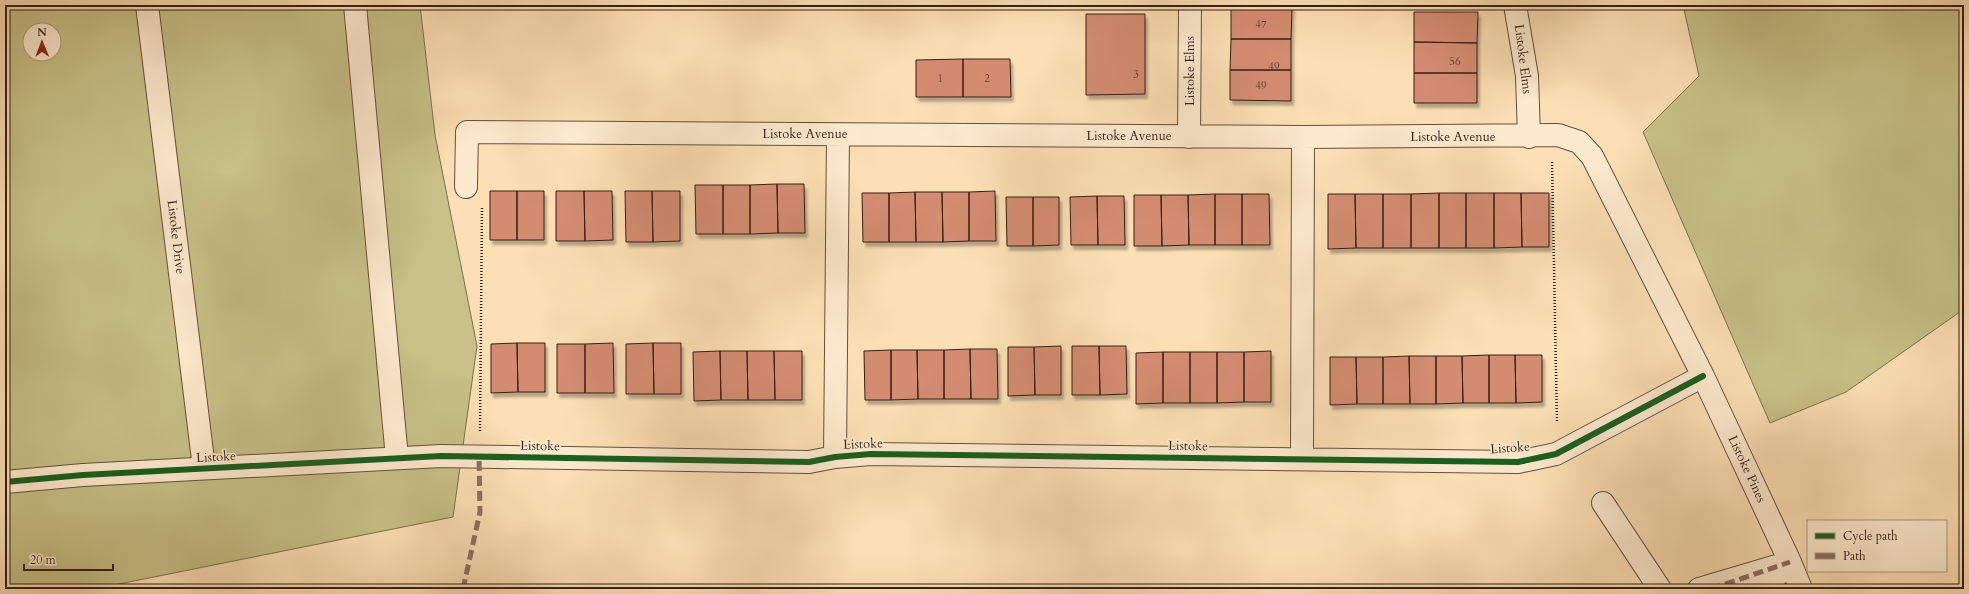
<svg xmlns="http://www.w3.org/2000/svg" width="1969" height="594" font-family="Cardo,serif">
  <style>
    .green { fill: #c7c087; stroke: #7e704e; fill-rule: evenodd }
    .building { fill: #d48c71; stroke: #341f16; filter: url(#shadow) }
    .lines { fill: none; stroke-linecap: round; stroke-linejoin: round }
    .minor-casing { stroke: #664f3e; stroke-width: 24 }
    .path { stroke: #341f16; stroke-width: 2.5; stroke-dasharray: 1 2; stroke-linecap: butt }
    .minor { stroke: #fdeace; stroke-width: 22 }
    .quiet { stroke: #8d6e63; stroke-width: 5; stroke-dasharray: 10 5; stroke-linecap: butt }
    .cycleway-casing { stroke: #fdeace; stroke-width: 8 }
    .cycleway { stroke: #1b5e20; stroke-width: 6 }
    .labels { text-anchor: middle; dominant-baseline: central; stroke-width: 3; stroke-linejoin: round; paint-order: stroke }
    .number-label { font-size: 11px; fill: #5c3a2d }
    .street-label { font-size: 13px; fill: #341f16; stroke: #fdeace }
  </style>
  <defs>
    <filter id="shadow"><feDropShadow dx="2.5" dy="4.5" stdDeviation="1" flood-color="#0004"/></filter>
  </defs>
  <rect width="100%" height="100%" fill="#fcdfb4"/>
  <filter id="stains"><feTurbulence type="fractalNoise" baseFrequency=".005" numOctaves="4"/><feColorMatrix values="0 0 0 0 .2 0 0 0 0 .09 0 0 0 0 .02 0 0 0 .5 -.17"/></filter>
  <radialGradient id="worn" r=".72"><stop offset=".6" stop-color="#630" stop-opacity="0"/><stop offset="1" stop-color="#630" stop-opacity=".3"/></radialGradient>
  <path class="green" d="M5 5H420L435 135 477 346 453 517 94 589H5ZM30 30H54V54H30Z
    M1683 5H1964V309L1846 392 1770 423 1643 132 1699 76Z"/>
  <path class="building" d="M1231 5H1292V8H1231Z
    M1231 8H1292L1291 39H1231Z
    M1414 12H1478L1477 43 1414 42Z
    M1086 14H1145V94L1086 95Z
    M1231 39H1291V70H1230Z
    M1414 42 1477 43V73H1414Z
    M963 59H1010L1011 97H963Z
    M963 59V97H916V60Z
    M1230 70H1291V101L1230 100Z
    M1414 73H1477V103H1414Z
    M777 184H804L805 233H778Z
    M777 184 778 233 750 234V185Z
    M695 185H723V234H696Z
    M723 185H750V234H723Z
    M490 191H517V240H490Z
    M517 191H544V240H517Z
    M556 191H584L585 241H556Z
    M584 191H612L613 240 585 241Z
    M625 191H652L653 242H626Z
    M652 191H680V241L653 242Z
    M995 191 996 241H969V192Z
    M915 192 916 242H889V193Z
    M915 192H942L943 242H916Z
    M942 192H969V241L943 242Z
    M862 193H889V242H863Z
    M1439 193V248H1411V194Z
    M1439 193H1466V248H1439Z
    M1466 193H1494V248H1466Z
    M1494 193H1521L1522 247 1494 248Z
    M1521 193H1549V247H1522Z
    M1215 194H1242V245H1215Z
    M1215 194V245H1189L1188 195Z
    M1242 194H1269L1270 245H1242Z
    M1328 194H1355L1356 248 1328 249Z
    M1355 194H1383V248H1356Z
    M1383 194H1411V248H1383Z
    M1134 195H1161L1162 246H1134Z
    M1161 195H1188L1189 245 1162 246Z
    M1097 196H1124L1125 245H1098Z
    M1097 196 1098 245H1071L1070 197Z
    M1006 197H1033V246H1007Z
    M1033 197H1059V245L1033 246Z
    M517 343H545V392H518Z
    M517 343 518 392 491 393V344Z
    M613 343 614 393H585V344Z
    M653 343H681V394H654Z
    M653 343 654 394H626V344Z
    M557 344H585V393H557Z
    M1061 346V395H1035L1034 347Z
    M1072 346H1099L1100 395H1072Z
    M1099 346H1126L1127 394 1100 395Z
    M1008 347H1034L1035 395 1008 396Z
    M970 349H997L998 399H971Z
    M970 349 971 399H944V350Z
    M891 350H917L918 399 891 400Z
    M891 350V400H865L864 351Z
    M917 350H944V399H918Z
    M720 351 721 400 694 401 693 352Z
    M720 351H747L748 400H721Z
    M747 351H774L775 400H748Z
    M774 351H802V400H775Z
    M1271 351V402H1244V352Z
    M1163 352H1190V403H1163Z
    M1163 352V403L1136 404V353Z
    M1190 352H1217V403H1190Z
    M1217 352H1244V402L1217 403Z
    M1489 355H1515L1516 403H1489Z
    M1489 355V403H1463L1462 356Z
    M1515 355H1542V402L1516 403Z
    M1409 356H1436V404H1410Z
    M1409 356 1410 404H1383V357Z
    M1436 356H1462L1463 403 1436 404Z
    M1330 357H1356L1357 404 1330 405Z
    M1356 357H1383V404H1357Z"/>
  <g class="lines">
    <g class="minor-casing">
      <path id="minor" d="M147 5 204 468
        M355 5 397 458
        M1515 5 1527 76 1529 137
        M1189 137 1190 5
        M466 187 467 132 1303 137 1558 135 1579 142 1592 156 1703 376 1790 562 1801 589
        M835 457 838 135
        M1302 458 1303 137
        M5 482 83 475 441 456 809 462 835 457 871 454 1518 462 1556 454 1703 376
        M1603 503 1660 589
        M1699 589 1790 562
        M1764 589 1789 563"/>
    </g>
    <path class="path" d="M1552 162 1557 423
      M480 431 482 208"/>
    <use href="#minor" class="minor"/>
    <path class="quiet" d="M463 589 480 512 479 456
      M1711 589 1790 562"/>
    <g class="cycleway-casing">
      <path id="cycleway" d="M5 482 83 475 441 456 809 462 835 457 871 454 1518 462 1556 454 1703 376"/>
    </g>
    <use href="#cycleway" class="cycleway"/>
  </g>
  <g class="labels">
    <g class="number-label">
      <text x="1261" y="24">47</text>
      <text x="1455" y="61">56</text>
      <text x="1274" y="66">49</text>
      <text x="1136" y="74">3</text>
      <text x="940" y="78">1</text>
      <text x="987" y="78">2</text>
      <text x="1261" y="85">49</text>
    </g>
    <g class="street-label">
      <text transform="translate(1523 59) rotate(83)">Listoke Elms</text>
      <text transform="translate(1190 71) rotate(-90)">Listoke Elms</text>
      <text x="805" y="134">Listoke Avenue</text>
      <text x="1129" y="136">Listoke Avenue</text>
      <text x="1453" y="137">Listoke Avenue</text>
      <text transform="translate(176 237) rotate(83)">Listoke Drive</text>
      <text transform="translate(863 444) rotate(-2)">Listoke</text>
      <text transform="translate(540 446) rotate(1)">Listoke</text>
      <text transform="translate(1188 446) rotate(1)">Listoke</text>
      <text transform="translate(1510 448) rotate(-4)">Listoke</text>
      <text transform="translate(216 457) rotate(-3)">Listoke</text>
      <text transform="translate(1747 469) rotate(65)">Listoke Pines</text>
    </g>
  </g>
  <rect width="1969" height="594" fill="none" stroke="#fcdfb4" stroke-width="20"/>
  <rect x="6" y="6" width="1957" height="582" fill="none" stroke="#341f16" stroke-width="2"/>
  <rect x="10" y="10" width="1949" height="574" fill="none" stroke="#341f16"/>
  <rect x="1807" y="520" width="140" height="52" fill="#fdeace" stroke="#ad9984"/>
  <rect x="1815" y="533" width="20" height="6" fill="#1b5e20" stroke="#ad9984"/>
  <text x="1843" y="540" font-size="12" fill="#341f16">Cycle path</text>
  <rect x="1815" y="553" width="20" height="6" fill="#8d6e63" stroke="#ad9984"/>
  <text x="1843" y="560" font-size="12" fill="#341f16">Path</text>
  <g transform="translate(42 42) rotate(359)"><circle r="19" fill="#fdeace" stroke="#ad9984"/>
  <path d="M0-3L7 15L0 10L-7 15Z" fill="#8f2418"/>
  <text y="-6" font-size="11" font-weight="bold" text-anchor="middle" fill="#341f16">N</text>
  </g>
  <path d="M24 564v6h89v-6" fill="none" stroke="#341f16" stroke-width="2"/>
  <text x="30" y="564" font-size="12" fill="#341f16" stroke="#fdeace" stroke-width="3" paint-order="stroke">20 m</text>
  <rect width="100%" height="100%" filter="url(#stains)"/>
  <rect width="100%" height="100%" fill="url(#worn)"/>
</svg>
